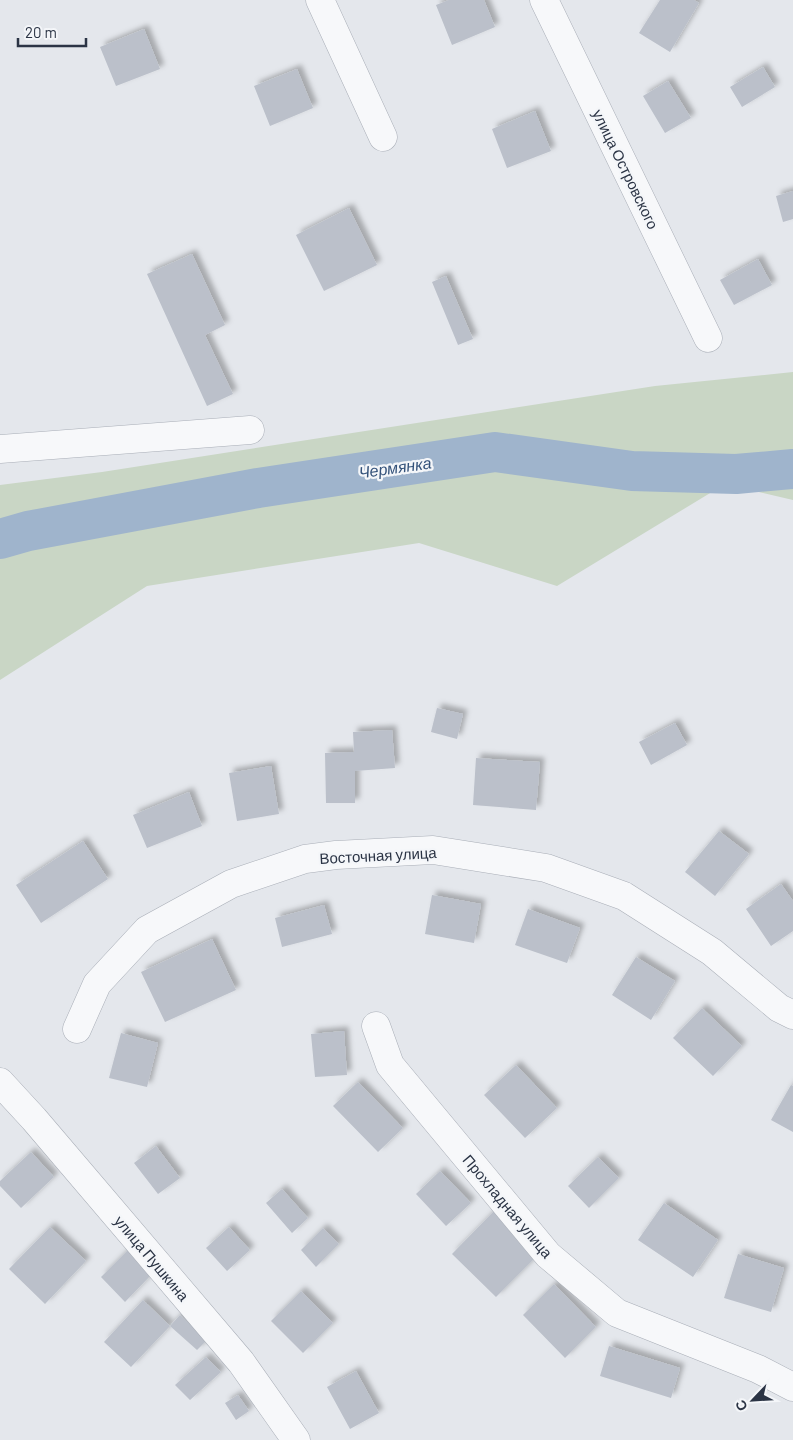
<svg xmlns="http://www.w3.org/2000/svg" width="793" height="1440" font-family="Barlow,sans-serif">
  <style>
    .green { fill: #c9d6c5 }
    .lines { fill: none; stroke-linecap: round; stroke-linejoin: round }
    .river { stroke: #9fb4cc; stroke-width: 40 }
    .building { fill: #bbc0ca; filter: url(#shadow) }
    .minor-casing { stroke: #a9aeb7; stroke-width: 29 }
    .minor { stroke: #f7f8fa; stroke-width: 28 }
    .labels { text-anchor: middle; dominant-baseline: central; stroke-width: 4.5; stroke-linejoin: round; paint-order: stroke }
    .street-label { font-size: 15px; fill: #2b3445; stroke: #f4f6f9 }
    .water-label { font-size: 16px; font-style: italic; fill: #34527a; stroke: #f4f6f9 }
  </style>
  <defs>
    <filter id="shadow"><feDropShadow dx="4.5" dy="-4.5" stdDeviation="2.5" flood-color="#0004"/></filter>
  </defs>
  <rect width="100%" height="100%" fill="#e4e7ec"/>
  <path class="green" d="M793 372V500L725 484 557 586 419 543 147 586 0 680V485L102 472 655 386Z"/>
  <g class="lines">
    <path class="river" d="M0 539 28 531 258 488 495 452 632 471 736 474 793 469"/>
  </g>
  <path class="building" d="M449 0H484L495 27 452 45 436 5Z
    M660 0H694L699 3 670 52 639 33Z
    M144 29 160 69 116 86 100 47Z
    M763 67 775 87 742 107 730 87Z
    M297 69 313 108 270 126 254 86Z
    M668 81 691 118 665 133 643 96Z
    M535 111 551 151 507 168 492 129Z
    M793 191V219L783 222 776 196Z
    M349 208 377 265 324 291 296 235Z
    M192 254 225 325 205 335 233 394 207 406 147 274Z
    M758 259 772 285 734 305 720 280Z
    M446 276 473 339 458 345 432 282Z
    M437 708 463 714 457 739 431 732Z
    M675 723 687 745 651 765 639 742Z
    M392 730 395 768 355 771V803H326L325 753 354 752 353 732Z
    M476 758 540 762 536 810 473 805Z
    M271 766 279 814 237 821 229 773Z
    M189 792 202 826 147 848 133 815Z
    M719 831 749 854 715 896 685 872Z
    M83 841 108 879 41 923 16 885Z
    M781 884 793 901V931L771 946 746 909Z
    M432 895 481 904 474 943 425 934Z
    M324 905 332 934 282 947 275 918Z
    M528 909 580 928 567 963 515 945Z
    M212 939 236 990 165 1022 141 972Z
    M636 957 675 981 651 1020 612 995Z
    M702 1008 742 1046 713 1076 673 1038Z
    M344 1031 347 1075 315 1077 311 1034Z
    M121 1033 158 1043 147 1087 109 1078Z
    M516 1065 557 1108 525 1138 484 1095Z
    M358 1082 403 1128 378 1152 333 1106Z
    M791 1085 793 1086V1132L771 1120Z
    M156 1146 180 1178 158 1194 134 1163Z
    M31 1152 54 1177 21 1208 0 1186V1181Z
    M598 1157 619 1178 589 1208 568 1186Z
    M440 1171 471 1203 446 1226 416 1194Z
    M282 1189 308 1218 292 1233 266 1203Z
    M664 1203 718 1240 693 1277 638 1240Z
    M494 1211 538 1255 496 1297 452 1254Z
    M50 1227 86 1261 45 1304 9 1269Z
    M229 1227 250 1250 227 1271 206 1248Z
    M323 1228 339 1244 316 1267 301 1250Z
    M128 1250 152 1274 125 1302 101 1277Z
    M738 1254 784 1268 771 1312 724 1298Z
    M554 1284 596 1327 565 1358 523 1315Z
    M301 1291 333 1323 303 1353 271 1321Z
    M143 1300 170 1326 131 1367 104 1342Z
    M180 1315 207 1340 197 1350 170 1326Z
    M609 1346 680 1368 671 1398 600 1376Z
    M206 1357 221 1372 190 1400 175 1385Z
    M356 1371 379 1413 350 1429 327 1387Z
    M238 1395 249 1411 236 1420 225 1403Z"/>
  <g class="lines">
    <g class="minor-casing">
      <path id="minor" d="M320 0 383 137
        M544 0 708 338
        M0 449 250 430
        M376 1026 390 1065 548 1255 617 1313 758 1369 793 1387
        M77 1029 97 984 147 930 231 884 305 859 336 855 433 850 546 868 624 896 712 952 779 1008 793 1015
        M0 1082 34 1119 241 1362 296 1440"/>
    </g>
    <use href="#minor" class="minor"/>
  </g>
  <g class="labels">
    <g class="street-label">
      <text transform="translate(626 169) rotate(64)">улица Островского</text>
      <text transform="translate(378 855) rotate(-3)">Восточная улица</text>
      <text transform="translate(508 1206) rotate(50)">Прохладная улица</text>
      <text transform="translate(152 1258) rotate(50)">улица Пушкина</text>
    </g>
    <g class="water-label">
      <text transform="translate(395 467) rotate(-8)">Чермянка</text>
    </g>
  </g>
  <g transform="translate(753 1400) rotate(245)" stroke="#f4f6f9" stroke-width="4" paint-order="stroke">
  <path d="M0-4L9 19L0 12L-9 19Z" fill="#2b3445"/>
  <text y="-8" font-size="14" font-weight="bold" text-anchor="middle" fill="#2b3445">С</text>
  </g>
  <path d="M18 38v8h68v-8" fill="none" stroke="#2b3445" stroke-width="2.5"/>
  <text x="25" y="38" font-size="15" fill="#2b3445" stroke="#f4f6f9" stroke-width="4" paint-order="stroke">20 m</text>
</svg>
